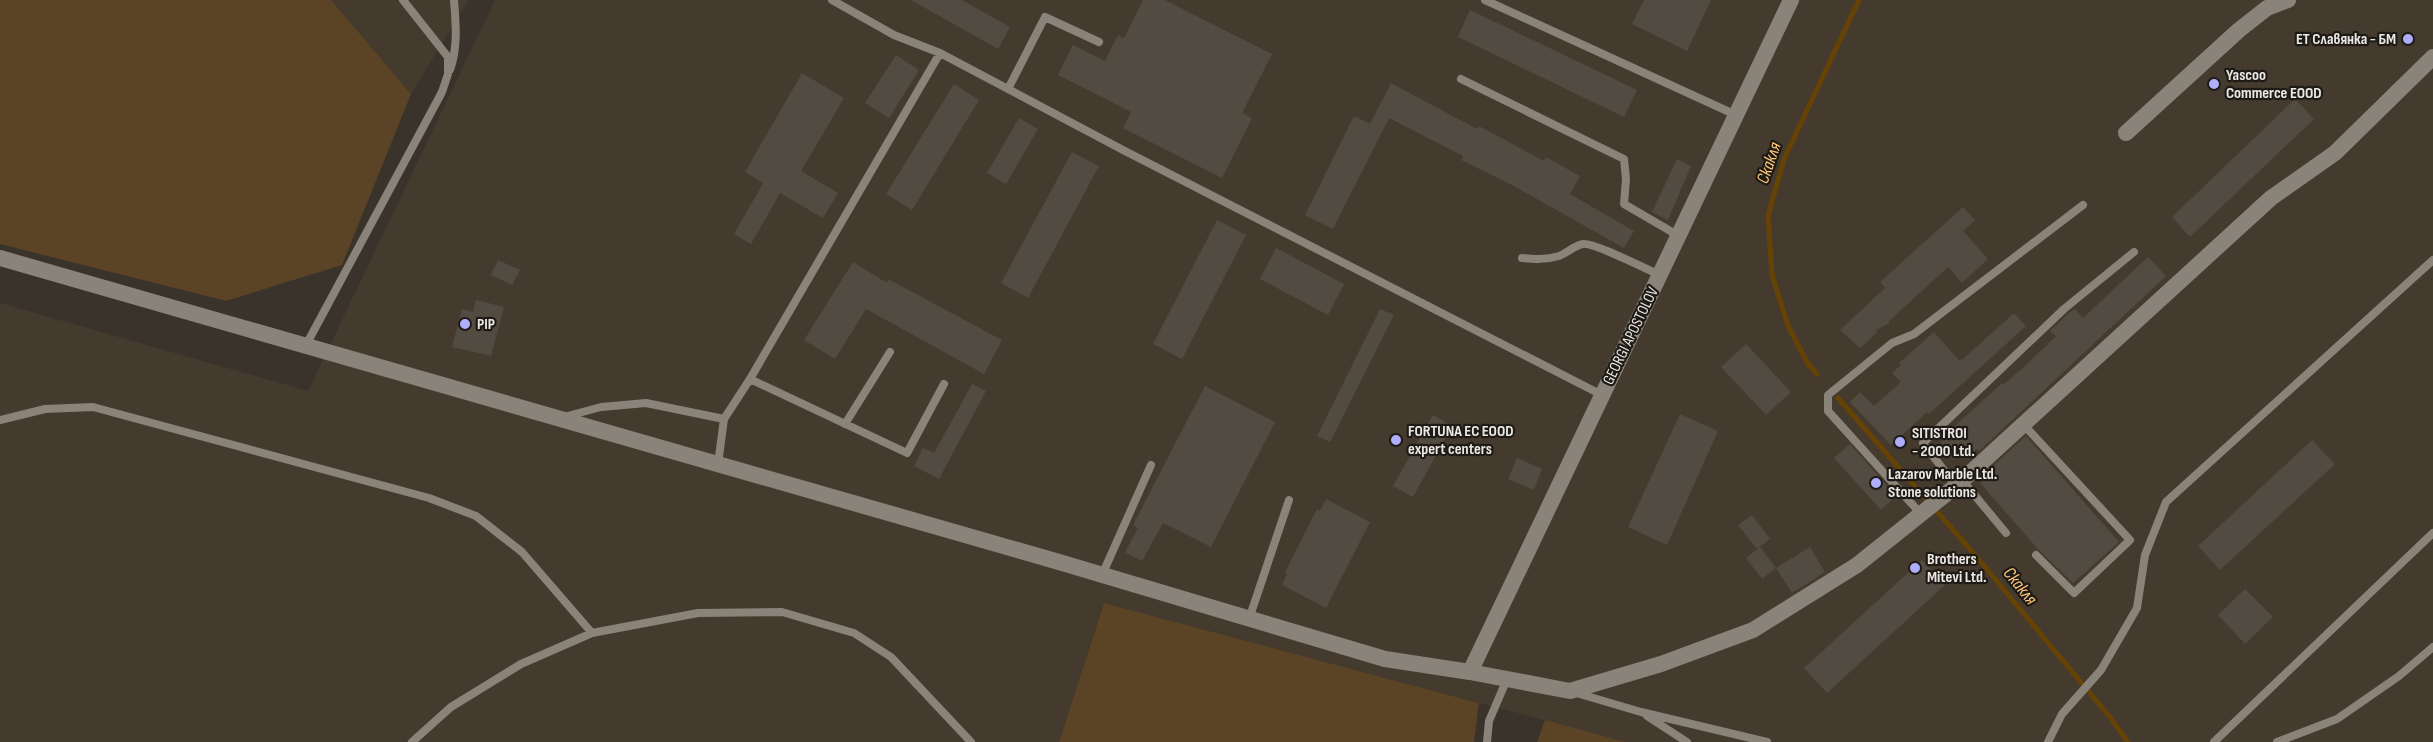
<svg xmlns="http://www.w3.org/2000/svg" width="2433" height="742" font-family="'Sofia Sans Condensed',sans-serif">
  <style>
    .built { fill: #443b2e }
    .green { fill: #5a4425 }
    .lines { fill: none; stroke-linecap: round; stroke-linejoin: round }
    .stream { stroke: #664304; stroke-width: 5 }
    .building { fill: #524b42 }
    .lane { stroke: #8a837a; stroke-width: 8 }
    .street { stroke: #8a837a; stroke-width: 16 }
    .poi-dot { fill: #afaefa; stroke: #1e1b17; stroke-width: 2 }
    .labels { text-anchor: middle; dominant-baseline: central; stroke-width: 4.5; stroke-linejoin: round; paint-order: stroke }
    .poi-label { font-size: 16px; font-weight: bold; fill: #ebe7e2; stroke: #1e1b17; text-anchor: start }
    .street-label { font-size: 16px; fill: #ebe7e2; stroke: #1e1b17 }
    .water-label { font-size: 18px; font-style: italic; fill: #fcc577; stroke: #1e1b17 }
  </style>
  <rect width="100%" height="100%" fill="#39332b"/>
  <path class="built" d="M331 0H469L411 94Z
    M495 0H2433V742H1626L1104 603 1059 742H0V303L308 391Z"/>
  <path class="green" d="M0 0H331L411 94 342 265 226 301 0 244Z
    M1104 603 1479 703 1474 742H1059Z
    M1545 720 1626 742H1537Z"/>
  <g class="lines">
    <path class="stream" d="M1817 374 1808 364 1788 326 1772 275 1768 216 1784 159 1859 0
      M1838 398 1975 555 2109 716 2128 742"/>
  </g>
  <path class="building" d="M911 0H962L1010 27 998 49Z
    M1143 0H1165L1272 54 1242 113 1252 118 1222 178 1123 128 1131 112 1058 75 1073 45 1105 61 1118 35 1124 38Z
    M1644 0H1711L1687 51 1632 24Z
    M1470 10 1637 90 1624 117 1458 37Z
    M896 55 919 70 889 118 865 103Z
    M802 73 844 98 801 171 838 193 823 218 780 193 751 244 734 234 763 183 745 172Z
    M1391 83 1477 129 1479 126 1544 161 1546 157 1580 176 1570 194 1634 231 1624 248 1512 185 1461 160 1463 156 1389 118 1333 229 1305 215 1354 116 1370 124Z
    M954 84 979 100 912 210 886 194Z
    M2295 99 2314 119 2190 237 2172 217Z
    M1019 118 1038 129 1006 184 987 173Z
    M1072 152 1099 166 1028 298 1001 283Z
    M1677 159 1691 166 1668 220 1652 212Z
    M1963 207 1975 220 1963 231 1988 259 1962 283 1948 267 1888 322 1890 323 1876 330 1877 333 1860 348 1840 330 1885 288 1880 282Z
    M1217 220 1246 235 1182 359 1153 344Z
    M1276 248 1344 284 1328 315 1260 279Z
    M2148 257 2166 276 1979 451 1977 449 1966 459 1961 454 1954 460 1939 444 1947 436 1946 434 2002 383 2003 385 2025 366 2056 336 2050 331 2068 314 2075 309 2083 318Z
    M498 260 520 270 512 285 491 275Z
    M853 262 887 283 888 279 1002 340 984 374 866 309 835 359 804 340Z
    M476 300 504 307 491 356 452 347 462 309 473 312Z
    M1380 309 1394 315 1330 442 1317 436Z
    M2014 313 2026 326 1929 414 1927 412 1891 445 1850 402 1860 392 1874 406 1901 382 1892 373 1901 365 1899 363 1934 332 1959 360 1963 359Z
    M1746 344 1791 392 1766 415 1721 367Z
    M972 384 986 391 939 479 914 466 923 448 934 453Z
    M1205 386 1275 422 1211 547 1163 523 1142 561 1125 552 1138 528 1133 525Z
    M1680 414 1718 431 1667 545 1628 527Z
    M1433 415 1452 426 1413 497 1393 486Z
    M2026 436 2119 542 2073 583 2038 549 1980 483 1995 469 1993 466Z
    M2312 440 2335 464 2220 570 2198 546Z
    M1850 444 1896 496 1881 510 1834 458Z
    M1517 458 1542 469 1534 490 1508 479Z
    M1326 499 1370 522 1326 608 1282 585 1287 574 1285 572 1317 509 1320 511Z
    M1752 515 1770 539 1757 549 1738 525Z
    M1760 547 1776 568 1762 579 1746 558Z
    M1810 547 1825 572 1792 593 1776 568Z
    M1922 560 1945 585 1827 693 1804 668Z
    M2245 589 2273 617 2245 644 2218 615Z"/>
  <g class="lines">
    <path class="lane" d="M832 0 894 35 940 53 1123 150 1602 395
      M1485 0 1736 115
      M450 70C458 47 456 25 454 0
      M1461 79 1624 159 1626 179 1624 204 1679 236
      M1008 89 1045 17 1099 42
      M1522 258C1534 259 1546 260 1559 256 1567 253 1575 245 1583 244 1593 242 1646 269 1660 275
      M305 347 442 92 448 74V57L403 0
      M750 379 907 453 944 384
      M564 417 601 407 646 403 724 419
      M0 420 45 409 93 407 429 498 476 516 522 552 592 633
      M845 424 890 352
      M2023 424 2130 540 2074 593 2036 555
      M718 464 724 419 750 379 940 53
      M1962 480 2006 533
      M1956 486 1923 443 2064 309 2134 252
      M1921 514 1828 411V395L1892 343 1914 334 2083 205
      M1102 575 1151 465
      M1249 619 1289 500
      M1573 692 1641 712 1767 742
      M1647 716 1687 742
      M412 742 451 707 521 664 592 633 698 613 782 612 854 633 891 657 971 742
      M1487 742 1489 721 1507 679
      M2048 742 2062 714 2101 670 2137 608 2145 555 2166 502 2433 260
      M2214 742 2433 533
      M2277 742 2337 719 2399 676 2433 647"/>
    <path class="street" d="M2126 133 2239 30 2267 8 2288 0
      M0 258 1059 562 1385 659 1470 672 1570 691 1661 664 1753 630 1857 565 1956 486 2271 198 2335 153 2433 57
      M1470 672 1791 0"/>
  </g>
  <g class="poi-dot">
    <circle cx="2408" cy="39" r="6"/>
    <circle cx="2214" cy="84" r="6"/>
    <circle cx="465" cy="324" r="6"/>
    <circle cx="1396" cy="440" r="6"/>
    <circle cx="1900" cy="442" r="6"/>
    <circle cx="1876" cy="483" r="6"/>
    <circle cx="1915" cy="568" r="6"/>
  </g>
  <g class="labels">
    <g class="poi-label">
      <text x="2396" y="39" text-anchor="end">ЕТ Славянка - БМ</text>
      <text x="2226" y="75">Yascoo<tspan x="2226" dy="18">Commerce EOOD</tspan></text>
      <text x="477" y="324">PIP</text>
      <text x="1408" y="431">FORTUNA EC EOOD<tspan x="1408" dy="18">expert centers</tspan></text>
      <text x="1912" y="433">SITISTROI<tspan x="1912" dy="18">- 2000 Ltd.</tspan></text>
      <text x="1888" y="474">Lazarov Marble Ltd.<tspan x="1888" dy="18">Stone solutions</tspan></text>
      <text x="1927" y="559">Brothers<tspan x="1927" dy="18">Mitevi Ltd.</tspan></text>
    </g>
    <g class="street-label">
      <text transform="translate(1631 336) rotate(-64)">GEORGI APOSTOLOV</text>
    </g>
    <g class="water-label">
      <text transform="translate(1769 163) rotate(-71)">Скакля</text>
      <text transform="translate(2020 586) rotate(51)">Скакля</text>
    </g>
  </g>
</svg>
